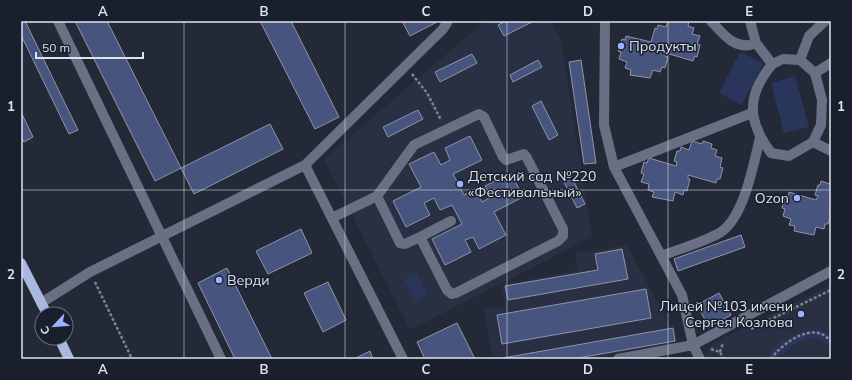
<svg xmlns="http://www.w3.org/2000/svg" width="852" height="380" font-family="Mulish,sans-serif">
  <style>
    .built { fill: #293044 }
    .green { fill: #2a355c }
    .building { fill: #47547e; stroke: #8f95a7 }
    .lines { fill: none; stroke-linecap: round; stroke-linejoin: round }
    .path { stroke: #7e838e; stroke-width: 2.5; stroke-dasharray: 3 2; stroke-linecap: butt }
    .minor { stroke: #697084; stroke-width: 10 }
    .major { stroke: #a9b8e0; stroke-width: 10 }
    .grid { fill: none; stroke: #dfe3ec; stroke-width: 1; stroke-opacity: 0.55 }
    .poi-dot { fill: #9cb4fd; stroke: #1a1f2d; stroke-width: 1.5 }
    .labels { text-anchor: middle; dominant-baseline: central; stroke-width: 3; stroke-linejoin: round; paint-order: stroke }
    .poi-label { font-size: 14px; fill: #dfe3ec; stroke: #1a1f2d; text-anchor: start }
    .neatline { fill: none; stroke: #dfe3ec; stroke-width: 1.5 }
    .grid-label { font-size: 13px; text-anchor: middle; font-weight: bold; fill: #dfe3ec }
  </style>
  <rect width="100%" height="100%" fill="#242937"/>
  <path class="built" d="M485 21H551L561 41 592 237 410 330 324 159Z
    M627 245 679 343 594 359H493L484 310 505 306 502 285 578 270 575 253Z
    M831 285V359H707L705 354 713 343Z"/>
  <path class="green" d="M740 52 763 63 742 105 719 93Z
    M795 76 809 127 784 133 771 83Z
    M417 273 428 296 416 302 404 279Z
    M820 330 831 335V345C827 344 823 341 820 339 805 335 786 349 778 359H768C776 338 800 332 820 330Z"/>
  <path class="building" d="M21 21H25L78 130 69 134 21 35Z
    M75 21H107L181 168 155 181Z
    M260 21H291L339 117 315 129Z
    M402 21H436L437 22 410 36Z
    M506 21H532V22L504 36 498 25Z
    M668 21H689L688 26 694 28 692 34 700 36 697 44 700 45 697 57 695 56 693 61 666 53 665 56 668 57 665 68 662 67 660 72 653 70 650 78 630 75 631 70 625 68 627 62 619 59 621 52 618 51 622 39 625 40 626 36 651 42 655 28 657 29 658 25 666 27Z
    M472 54 477 63 440 82 435 72Z
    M538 60 542 67 513 82 510 75Z
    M581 60 596 163 584 164 569 62Z
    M541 101 558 135 549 140 532 106Z
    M418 110 423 119 388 137 383 127Z
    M21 112 33 137 24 142 21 136Z
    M270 124 283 149 194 194 181 168Z
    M470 136 482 160 453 174 464 195 475 189 482 202 491 197 485 186 511 173 523 197 494 212 506 235 479 249 473 237 465 240 471 252 445 265 432 239 462 224 452 205 440 210 434 198 424 203 430 215 406 227 393 201 421 187 409 164 434 152 441 165 450 160 445 148Z
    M692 141 702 144 703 141 712 144 711 148 717 150 715 156 722 158 720 167 723 168 720 179H717L716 183 688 175V179H690L687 191 684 190 683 195 675 192 673 201 652 197 654 192 648 190 649 184 641 182 644 174 641 173 644 162 647 163 649 158 676 166 677 162 674 161 677 151H680L681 147 689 150Z
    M568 170 585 204 577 208 560 174Z
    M831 178V210L829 212 831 215 828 224H825L824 229 816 227 814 235 794 231 795 226 789 225 791 219 783 216 785 209 782 208 785 196 788 197 789 192 816 200 818 196 815 195 818 185H820L821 181 830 184Z
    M301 229 312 253 268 274 256 251Z
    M741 235 745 247 678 271 674 259Z
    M622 249 628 279 508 300 505 286 598 270 595 254Z
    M227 268 272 359H235L198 283Z
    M328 282 346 320 323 332 304 293Z
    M646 289 651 318 502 344 497 315Z
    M719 293 731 315 709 327 697 305Z
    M457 323 475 359H425L417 342Z
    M673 328 675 341 572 359 503 358Z
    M370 351 373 359H354Z"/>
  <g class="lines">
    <path class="path" d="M412 74 427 93 441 120
      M95 282 132 359
      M751 329 831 290
      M711 349 720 352 723 359
      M720 352 723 343
      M771 359C782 343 815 319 831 342"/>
    <path class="minor" d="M58 21 221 359
      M605 21 604 125 614 167 682 295 693 345 700 359
      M711 21C723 34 736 52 756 43
      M750 21 756 43 772 64
      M783 59 800 60 815 73 822 100 821 125 813 142 789 156 771 153C753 128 745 105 763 77 770 66 771 64 783 59Z
      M800 60 809 36 825 21
      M815 73 831 63
      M813 142 831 151
      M305 165 403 359
      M614 167 752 113
      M332 218 377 196 400 243 405 244 420 237 447 290 452 294 456 293 558 241 563 236V229L527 158 524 154 506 160 503 157 484 117 479 114 414 145 377 196
      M420 237 451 221
      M661 256C679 249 705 242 721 232 744 217 754 163 760 137
      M41 303 90 272 305 165 443 29 448 21
      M618 359 693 345 831 271"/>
    <path class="major" d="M21 263 47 314
      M59 338 69 359"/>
  </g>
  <path class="grid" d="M184 21V359M345 21V359M507 21V359M668 21V359M21 190H831"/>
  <g class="poi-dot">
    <circle cx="621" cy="46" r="4"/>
    <circle cx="460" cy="184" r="4"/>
    <circle cx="797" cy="198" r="4"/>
    <circle cx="219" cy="280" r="4"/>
    <circle cx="801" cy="314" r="4"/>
  </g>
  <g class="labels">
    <g class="poi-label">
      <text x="629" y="46">Продукты</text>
      <text x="468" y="176">Детский сад №220<tspan x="468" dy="16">«Фестивальный»</tspan></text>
      <text x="789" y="198" text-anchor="end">Ozon</text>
      <text x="227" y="280">Верди</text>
      <text x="793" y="306" text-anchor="end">Лицей №103 имени<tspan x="793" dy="16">Сергея Козлова</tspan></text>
    </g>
  </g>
  <rect width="852" height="380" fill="none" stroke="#1a1f2d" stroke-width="44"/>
  <g transform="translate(54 326) rotate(244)"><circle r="19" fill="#1a1f2d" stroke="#696d79"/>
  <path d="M0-3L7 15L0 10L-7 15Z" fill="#9cb4fd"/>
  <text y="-6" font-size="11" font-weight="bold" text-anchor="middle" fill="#dfe3ec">С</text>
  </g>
  <path d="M36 52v6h107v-6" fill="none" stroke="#dfe3ec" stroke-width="2"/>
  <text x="42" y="52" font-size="12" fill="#dfe3ec" stroke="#1a1f2d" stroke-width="3" paint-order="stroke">50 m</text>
  <rect x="22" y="22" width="808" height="336" class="neatline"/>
  <g class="grid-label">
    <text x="103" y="16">A</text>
    <text x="264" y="16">B</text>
    <text x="426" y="16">C</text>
    <text x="588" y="16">D</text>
    <text x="749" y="16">E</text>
    <text x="11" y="111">1</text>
    <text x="841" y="111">1</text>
    <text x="11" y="279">2</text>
    <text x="841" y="279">2</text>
    <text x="103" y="374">A</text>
    <text x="264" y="374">B</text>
    <text x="426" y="374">C</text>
    <text x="588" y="374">D</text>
    <text x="749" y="374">E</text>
  </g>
</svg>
